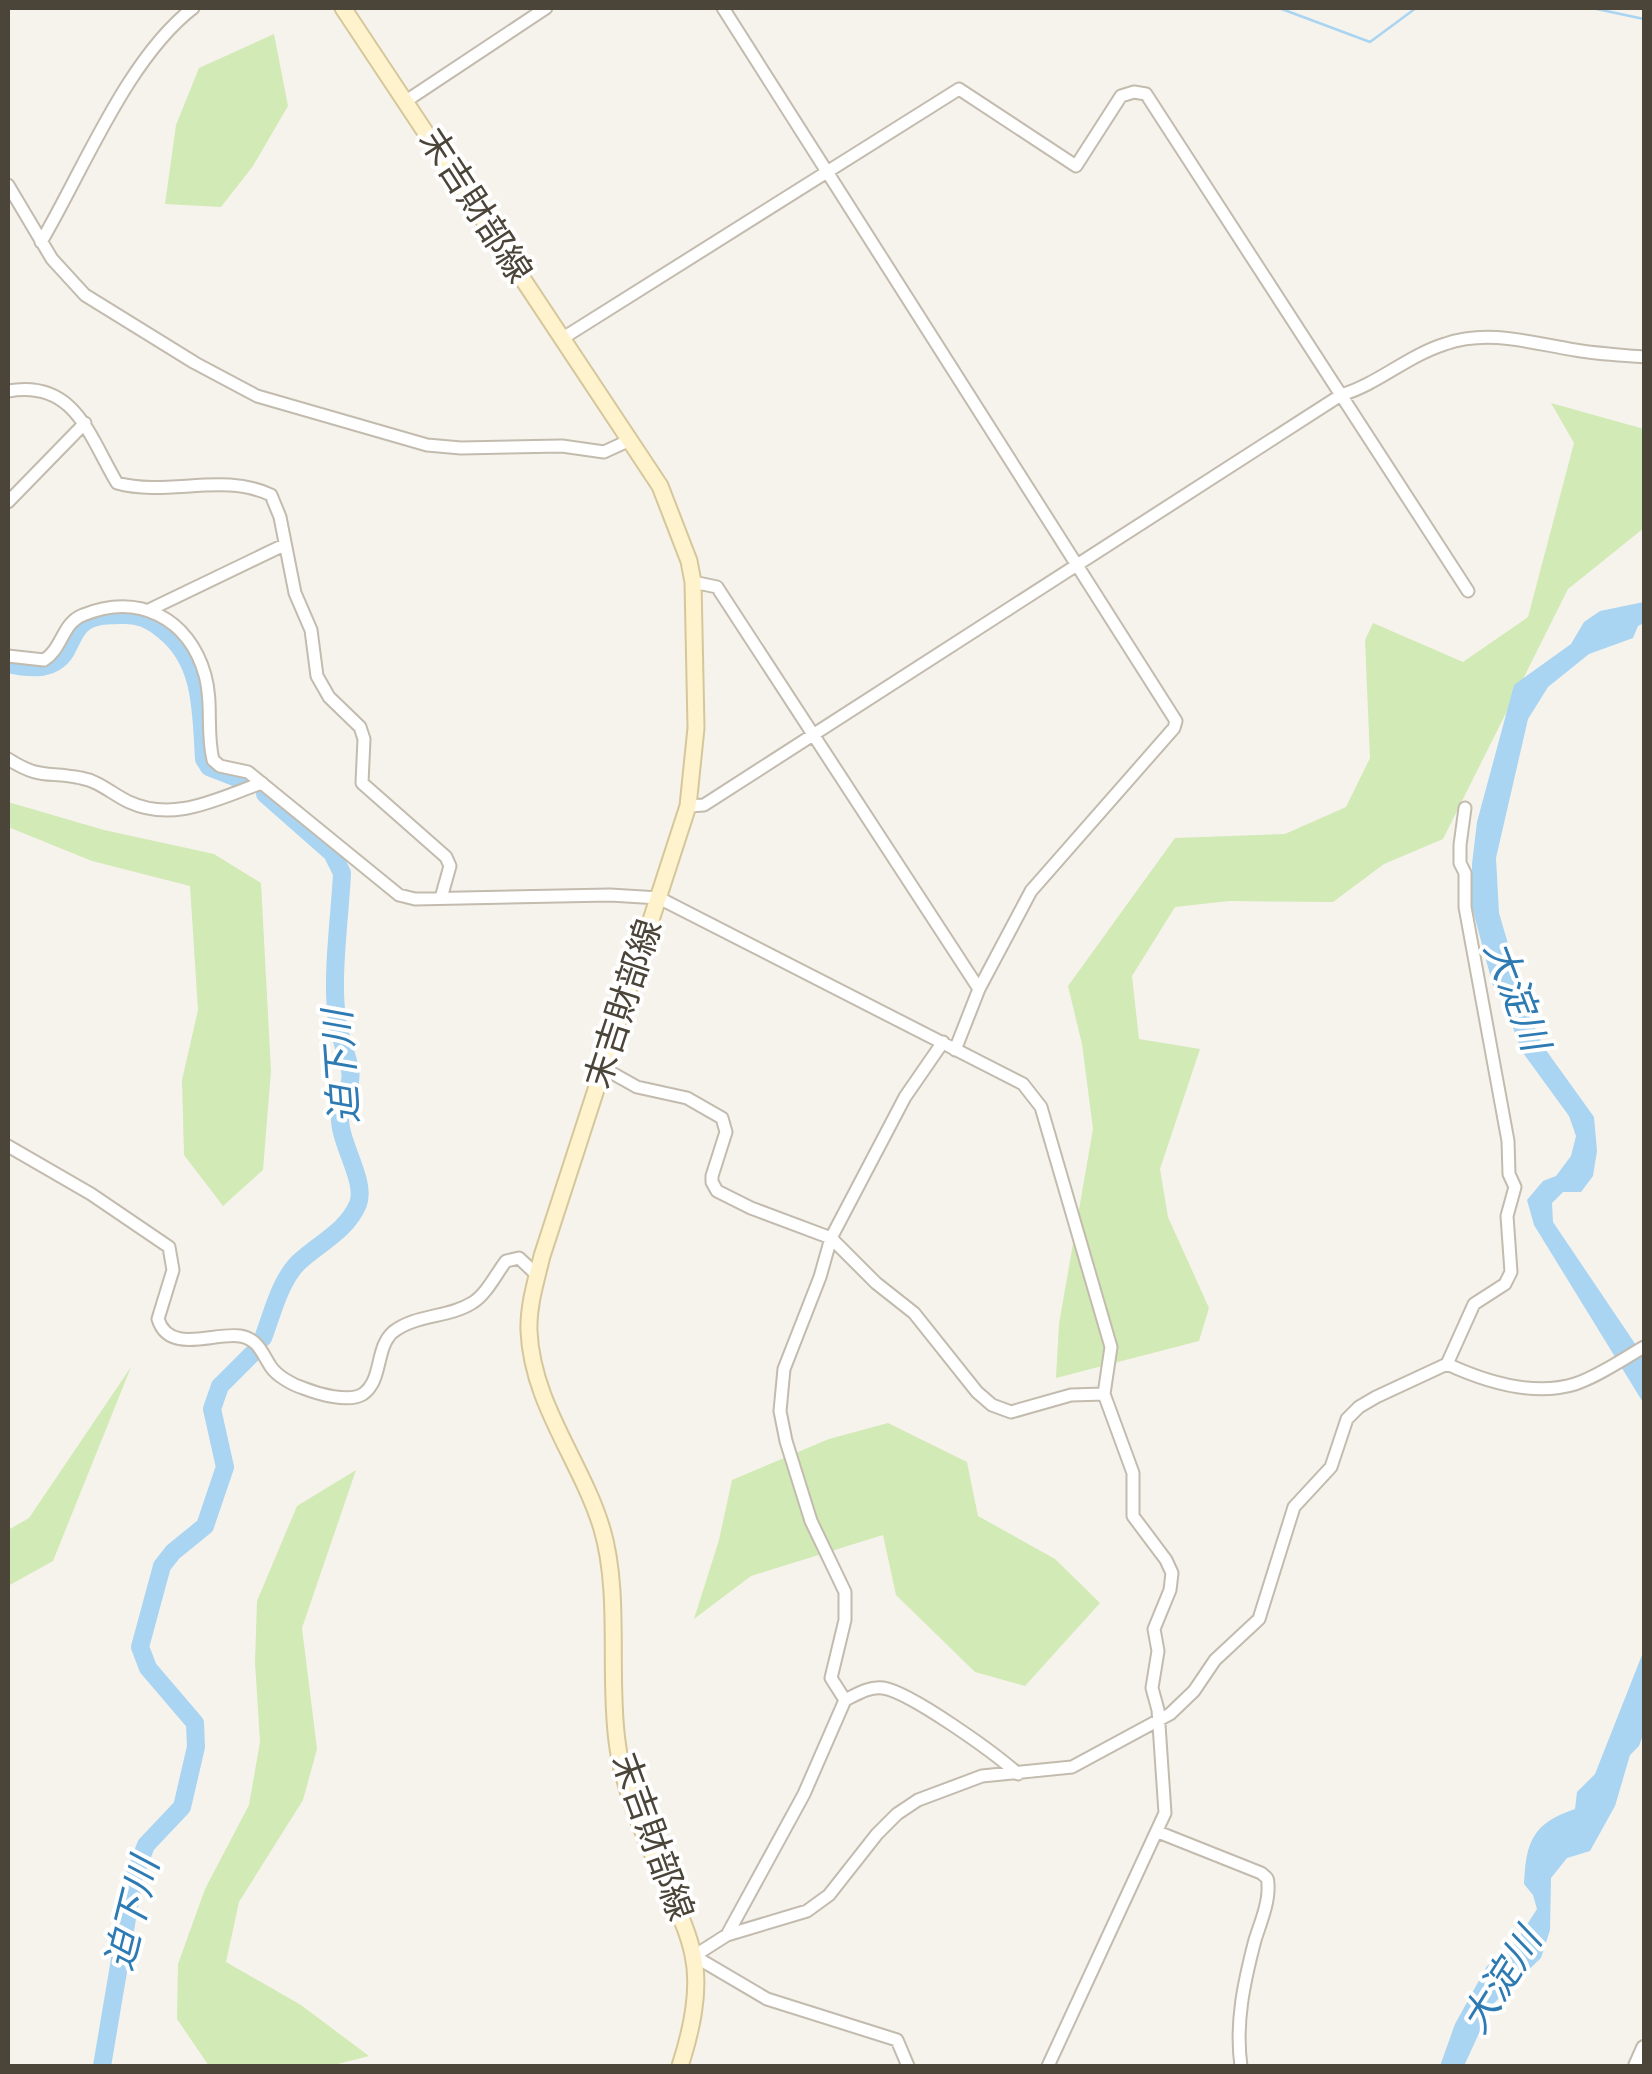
<svg xmlns="http://www.w3.org/2000/svg" width="1652" height="2074" font-family="'Varela Round','Noto Sans JP',sans-serif">
  <style>
    .green { fill: #d2eab5 }
    .water { fill: #a9d4f2 }
    .lines { fill: none; stroke-linecap: round; stroke-linejoin: round }
    .stream { stroke: #a9d4f2; stroke-width: 2.5 }
    .river { stroke: #a9d4f2; stroke-width: 18 }
    .minor-casing { stroke: #c2bbae; stroke-width: 15 }
    .tertiary-casing { stroke: #c2bbae; stroke-width: 18 }
    .secondary-casing { stroke: #d6c79b; stroke-width: 19 }
    .minor { stroke: #fff; stroke-width: 11 }
    .tertiary { stroke: #fff; stroke-width: 14 }
    .secondary { stroke: #fff3cd; stroke-width: 15 }
    .labels { text-anchor: middle; dominant-baseline: central; stroke-width: 8; stroke-linejoin: round; paint-order: stroke }
    .street-label { font-size: 35px; fill: #4b4439; stroke: #fff }
    .water-label { font-size: 38px; font-style: italic; fill: #2e7ab2; stroke: #fff }
  </style>
  <rect width="100%" height="100%" fill="#f6f3ec"/>
  <path class="green" d="M274 34 288 106 253 166 221 207 165 204 176 125 199 68Z
    M1551 403 1644 429V528L1568 589 1443 839 1384 864 1333 902 1229 901 1175 907 1132 976 1139 1039 1200 1049 1160 1169 1168 1217 1209 1308 1199 1341 1056 1378 1059 1324 1093 1129 1082 1044 1068 986 1175 838 1285 834 1346 807 1370 758 1365 640 1373 623 1463 662 1528 617 1574 443Z
    M8 802 104 830 214 854 261 883 271 1071 263 1170 223 1206 184 1155 182 1080 198 1010 190 886 92 861 8 827Z
    M131 1367 53 1561 8 1586V1530L29 1518Z
    M888 1423 967 1462 978 1516 1055 1559 1100 1603 1025 1686 975 1672 896 1595 883 1535 751 1576 694 1619 719 1540 732 1480 829 1439Z
    M356 1470 302 1628 317 1749 303 1800 239 1902 226 1962 301 2005 369 2056 330 2066H209L177 2019 178 1964 205 1889 249 1805 260 1742 255 1662 257 1601 297 1506Z"/>
  <path class="water" d="M1644 602V623L1638 626 1633 638 1589 654 1548 687 1528 719 1496 858 1499 913 1528 1012 1543 1046 1594 1117 1597 1151 1593 1176 1581 1192H1563L1552 1203 1553 1222 1644 1357V1404L1534 1225 1527 1200 1543 1181 1556 1176 1571 1156 1576 1136 1569 1116 1521 1050 1500 991 1493 986 1472 907V864L1477 822 1514 685 1571 644 1584 622 1600 611Z
    M1644 1650V1732L1639 1746 1630 1755 1615 1806 1590 1851 1567 1858 1551 1878 1550 1930 1541 1958 1492 2005 1464 2066H1440L1455 2024 1487 1966 1510 1951 1537 1909 1533 1895 1524 1884C1526 1841 1533 1823 1575 1809L1577 1792 1595 1774Z"/>
  <g class="lines">
    <path class="stream" d="M1279 8 1370 42 1416 8
      M1592 8 1644 19"/>
    <path class="river" d="M8 664C30 669 57 672 68 647 73 638 75 629 85 622 95 615 110 615 122 615 139 614 151 620 164 631 203 662 201 712 204 759L209 767 245 781
      M263 1338C272 1315 280 1280 299 1262 319 1243 346 1232 358 1204 367 1181 338 1142 340 1115 341 1100 353 1087 350 1070 347 1053 339 1036 337 1019 331 976 340 917 342 873L332 853 265 794
      M102 2066 134 1877 146 1845 182 1807 196 1747 195 1723 148 1668 140 1647 162 1566 173 1552 205 1526 225 1467 212 1409 220 1386 252 1354"/>
    <g class="minor-casing">
      <path id="minor" d="M723 8 1176 721 1174 728 1031 891 979 989 955 1050
        M406 101 546 8
        M8 185 52 259 85 295 195 363 257 396 427 445 461 448 562 446 604 452 630 440
        M41 242C84 169 127 59 193 8
        M563 338 959 89 1076 166 1121 96 1134 92 1146 94 1468 591
        M8 391C75 379 89 436 117 483 167 497 223 472 271 495L280 517 295 593 311 630 317 676 329 697 360 727 364 739 362 783 446 857 450 866 441 898
        M8 502 85 423
        M693 582 717 587 979 989
        M151 609 284 545
        M8 656 44 660C63 648 62 623 83 615 138 592 189 618 205 675 213 703 206 732 213 760L220 766 248 772 399 895 415 899 610 895 659 898 1023 1084 1041 1107 1111 1347 1104 1394 1133 1473V1516L1166 1560 1172 1573 1170 1590 1154 1629 1158 1651 1152 1688 1158 1710 1165 1813 1048 2066
        M8 759C41 780 47 771 81 778 99 781 112 794 129 802 175 823 218 798 262 783
        M688 806 704 805 1341 395C1378 384 1407 356 1445 344 1489 329 1531 343 1575 350 1598 354 1621 355 1644 357
        M603 1068 637 1087 687 1098 722 1118 726 1132 712 1176V1182L717 1191 751 1208 831 1238 876 1283 914 1313 977 1392 992 1405 1011 1412 1071 1395 1104 1394
        M8 1146 91 1194 169 1247 173 1270 158 1319C169 1355 214 1332 240 1336 259 1339 262 1354 271 1367 277 1376 293 1385 303 1388 318 1394 349 1403 363 1394 383 1380 375 1348 393 1332 416 1314 448 1318 472 1303 486 1295 496 1274 506 1261L519 1258 537 1275
        M1447 1364C1486 1382 1533 1397 1575 1384 1599 1376 1623 1359 1644 1347
        M845 1700 831 1678 845 1620V1592L811 1521 786 1441 780 1411 784 1369 820 1277 831 1238 905 1097 943 1042
        M1158 1832 1261 1873C1267 1878 1268 1877 1268 1886 1269 1903 1260 1924 1255 1940 1244 1982 1235 2023 1241 2066
        M727 1935 804 1794 845 1700C857 1694 870 1686 883 1688 910 1692 995 1753 1018 1774
        M908 2066 897 2040 767 1999 694 1956 727 1935 807 1911 829 1895 877 1834 897 1814 918 1800 982 1776 1072 1767 1170 1714 1194 1691 1215 1660 1259 1619 1294 1507 1331 1467 1347 1419 1359 1407 1376 1397 1447 1364 1474 1304 1505 1284 1511 1272 1507 1216 1515 1187 1509 1174 1508 1141 1465 907V873L1460 863V845L1465 808"/>
    </g>
    <g class="tertiary-casing">
      <path id="tertiary" d="M1636 2066 1644 2048"/>
    </g>
    <g class="secondary-casing">
      <path id="secondary" d="M343 8 660 486 689 561 693 582 696 728 688 806 542 1256C536 1281 528 1306 529 1331 532 1404 582 1462 602 1529 621 1593 608 1674 617 1741 623 1791 645 1838 666 1884 676 1907 688 1930 693 1955 701 1991 691 2032 680 2066"/>
    </g>
    <use href="#minor" class="minor"/>
    <use href="#tertiary" class="tertiary"/>
    <use href="#secondary" class="secondary"/>
  </g>
  <g class="labels">
    <g class="street-label">
      <text transform="translate(475 206) rotate(57)">末吉財部線</text>
      <text transform="translate(624 1004) rotate(-72)">末吉財部線</text>
      <text transform="translate(652 1837) rotate(70)">末吉財部線</text>
    </g>
    <g class="water-label">
      <text transform="translate(1516 996) rotate(69)">大淀川</text>
      <text transform="translate(342 1067) rotate(-94)">迫下川</text>
      <text transform="translate(133 1914) rotate(-76)">迫下川</text>
      <text transform="translate(1502 1981) rotate(-58)">大淀川</text>
    </g>
  </g>
  <rect width="1652" height="2074" fill="none" stroke="#4b4439" stroke-width="20"/>
</svg>
